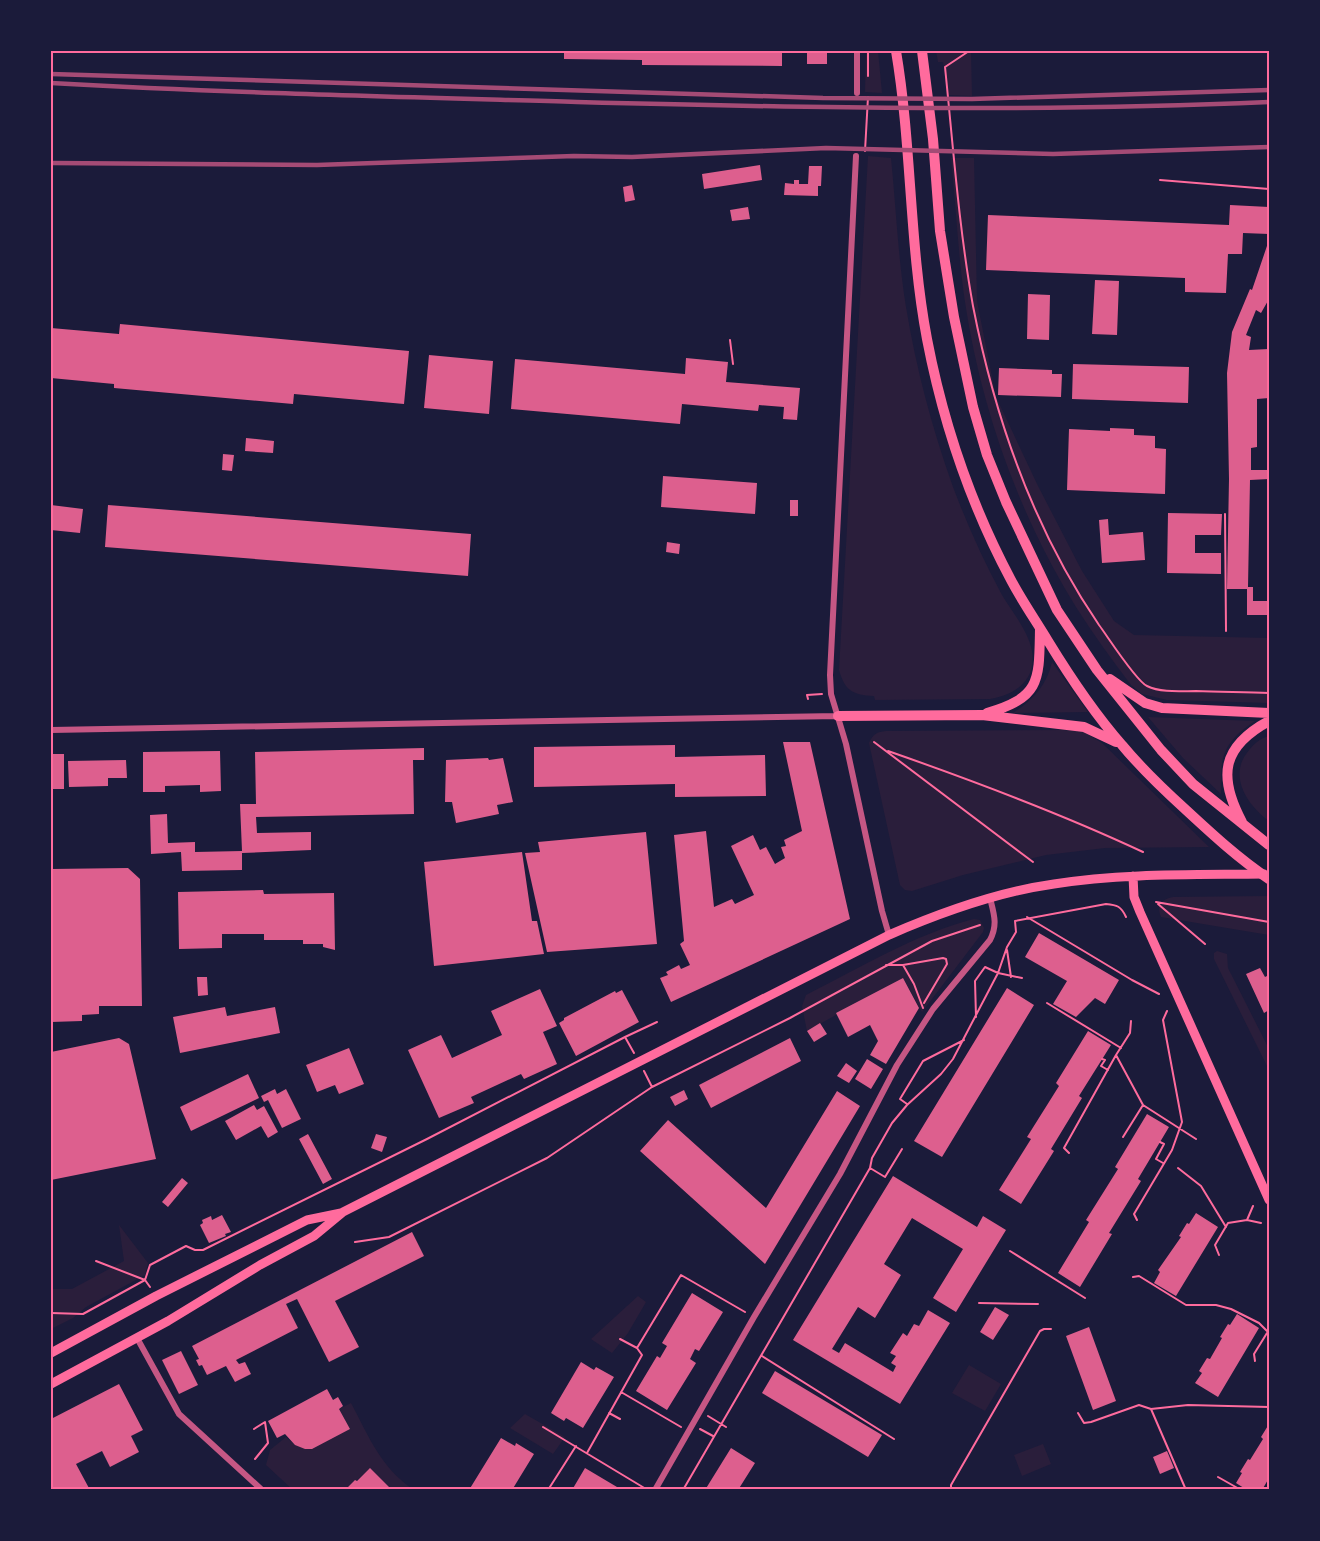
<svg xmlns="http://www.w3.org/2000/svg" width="1320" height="1541" font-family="Figtree,sans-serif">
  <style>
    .green { fill: #2a1e3b }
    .building { fill: #dd5f8e }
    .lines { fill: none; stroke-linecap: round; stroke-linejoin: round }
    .path { stroke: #ff6b9d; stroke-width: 2 }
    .minor { stroke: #c65784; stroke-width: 6 }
    .secondary { stroke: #ff6b9d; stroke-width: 9 }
    .trunk { stroke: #ff6b9d; stroke-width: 10 }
    .rail { stroke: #a44b75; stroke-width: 4.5 }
    .neatline { fill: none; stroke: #ff6b9d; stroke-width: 2 }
  </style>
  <rect width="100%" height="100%" fill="#1b1b3a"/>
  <path class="green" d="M866 51H878L882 93 865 92Z
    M936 51H971L972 96 949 95 943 62H938Z
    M868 156 891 158C896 207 898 258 906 307 916 368 932 428 953 487 967 524 983 560 1002 595 1012 612 1028 630 1032 651 1037 680 1015 695 990 699L875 700 874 696C853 695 845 691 839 670Z
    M951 158H974L977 301 996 397 1038 486 1082 571 1114 621 1134 635 1269 638V703L1167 700 1142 694 1131 685C1112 660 1093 634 1076 607 1019 515 981 409 965 302 958 255 956 205 951 158Z
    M1052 662 1088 712 1013 713C1033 700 1047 685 1052 662Z
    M1148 717 1255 721C1222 743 1220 757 1221 794L1183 758Z
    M1062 730 1082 731 1102 743 1209 847 1105 848 1046 855 963 875 912 891 905 890 900 885 869 743C873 734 877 732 886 731Z
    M1269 736V821C1246 804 1227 774 1250 749 1255 743 1261 738 1269 736Z
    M1269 896V935L1161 917C1156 904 1161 900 1173 897Z
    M974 919 980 920 984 928 983 932 922 1012 903 978 807 1031 802 1006 806 995C860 968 915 934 974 919Z
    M1217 951 1227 954 1228 968 1269 1049V1070L1214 959V953Z
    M119 1225 148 1263 145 1275 86 1307 73 1318 51 1329V1289H72L124 1261Z
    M638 1296 646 1302 628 1333 612 1353 591 1339Z
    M969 1365 1001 1384 985 1411 952 1393Z
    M351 1403C369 1437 381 1468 414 1490H392L370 1469 345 1490H293L266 1465 270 1450 286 1437C294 1445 302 1449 312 1449L350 1429 339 1409Z
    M525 1414 565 1437 553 1454 510 1428Z
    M1043 1444 1051 1464 1022 1476 1014 1455Z"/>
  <path class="building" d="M564 51H782V66L642 65V60L564 59Z
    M807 51H827V64H807Z
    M760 165 762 180 704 189 702 174Z
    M809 166H822L821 186H818V196L784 195 785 183 794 184V180H799V184H808Z
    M632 185 635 200 625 202 623 187Z
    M1230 205 1269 207V234L1243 233 1242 254H1228L1226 293 1185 292V278L986 270 988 215 1229 225Z
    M748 207 750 219 732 221 730 210Z
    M1269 240V299L1261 313 1256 310 1246 335 1251 337 1249 350 1269 349V398L1257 399V447L1251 448V470H1269V479L1250 480 1248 587H1253V601H1269V615H1247V589H1227L1229 479 1227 373 1232 332 1250 289 1252 290Z
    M1095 280 1119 281 1117 335 1092 334Z
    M1028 294 1050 295 1049 340 1027 339Z
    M120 324 409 351 404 404 294 394 293 404 114 388V384L51 378V328L119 334Z
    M429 355 493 361 489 414 424 408Z
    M686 358 728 362 726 382 800 388 797 420 783 419 784 407 759 405 758 411 682 404 680 424 511 409 515 359 685 374Z
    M1073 364 1189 367 1188 403 1072 399Z
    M999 368 1052 370V374H1062L1061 397 998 395Z
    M1110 428 1134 429V435L1155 436V448L1166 449 1165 494 1067 490 1069 429 1110 431Z
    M246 438 274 441 273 453 245 451Z
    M223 454 234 455 232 471 222 470Z
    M663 476 757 483 755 514 661 507Z
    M790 500H798V516H790Z
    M51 505 83 509 80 533 51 530Z
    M108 505 471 534 468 576 105 547Z
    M1168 513 1222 514 1221 535H1195V553H1221V574L1167 573Z
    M1108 519 1109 535 1143 532 1145 560 1102 563 1099 520Z
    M667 542 680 544 679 554 666 552Z
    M783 742H810L850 919 671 1002 660 978 668 975 666 972 679 965 681 969 690 965 680 944 684 941 674 835 706 831 714 907 732 899 735 904 754 895 731 846 753 835 760 850 766 847 775 864 785 858 781 847 786 846 784 840 802 831Z
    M675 745V757L765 755 766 796 675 797V784L534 787V747Z
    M424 748V760H413L414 814 256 817 257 833 311 832V850L242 853V870L182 871 181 852 151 854 150 815 167 814 168 843 195 842V852L242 851 240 804H256L255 752Z
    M220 751 221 791 200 792V785L165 786V792H143V752Z
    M51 754H64V789H51Z
    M488 758 489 760 503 758 513 802 497 805 499 814 456 823 452 802H445L446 760Z
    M126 760 127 778H108V786L69 787 68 761Z
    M646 832 657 944 547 952 525 853 540 852 538 842Z
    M522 852 532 921H537L544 954 434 966 424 862Z
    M128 868 140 879 142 1006H99V1014L82 1015V1021L51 1022V869Z
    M263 890 264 894 334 893 335 950 323 947V944H303V940H264V934H222V948L179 949 178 892Z
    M1039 933 1119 980 1105 1004 1095 998 1076 1017 1053 1004 1067 981 1025 957Z
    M1260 968 1265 977 1269 975V1010L1264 1013 1246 974Z
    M197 977H207L208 995 198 996Z
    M903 978 919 1008 886 1064 870 1055 878 1041 870 1025 848 1037 836 1013Z
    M1007 988 1034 1005 942 1157 914 1141Z
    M540 989 557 1026 543 1032 557 1064 524 1079 521 1074 471 1097 474 1103 439 1118 408 1050 441 1035 452 1058 502 1035 491 1011Z
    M622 990 639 1022 576 1056 559 1023 564 1020V1018L615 991 616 993Z
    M225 1007 227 1016 275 1007 280 1033 180 1053 173 1017Z
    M820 1023 827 1034 814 1042 807 1031Z
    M1088 1031 1111 1045 1079 1096 1082 1098 1051 1149 1054 1151 1021 1204 999 1190 1031 1139 1027 1137 1059 1086 1056 1083Z
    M119 1038 129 1044 156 1159 51 1180V1052Z
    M790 1038 801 1061 711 1108 699 1085Z
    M349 1048 364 1084 339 1094 335 1085 317 1092 306 1065Z
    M867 1059 883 1069 871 1089 855 1079Z
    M846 1063 857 1071 849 1083 837 1076Z
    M248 1074 259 1098 191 1131 180 1107Z
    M275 1089 277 1094 286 1089 301 1119 282 1128 268 1100 264 1102 261 1096Z
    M684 1090 688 1099 675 1106 670 1097Z
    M837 1091 860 1106 765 1264 640 1151 668 1120 766 1208Z
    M254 1105 257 1110 264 1106 278 1132 268 1138 261 1126 236 1140 225 1121Z
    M1147 1114 1169 1127 1138 1179 1141 1181 1109 1233 1112 1234 1080 1287 1058 1273 1089 1222 1086 1220 1118 1169 1115 1167Z
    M308 1134 332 1179 323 1184 299 1139Z
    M376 1134 387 1137 382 1152 371 1148Z
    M893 1176 977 1227 983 1216 1006 1230 956 1312 933 1298 963 1249 912 1218 884 1264 901 1275 875 1318 858 1307 832 1349 839 1353 845 1343 893 1372 896 1366 891 1363 896 1356 890 1353 903 1333 907 1336 914 1324 919 1326 928 1310 950 1323 900 1404 793 1340Z
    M182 1178 188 1183 168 1207 162 1202Z
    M1196 1213 1218 1227 1176 1296 1154 1283 1160 1272 1158 1270 1181 1237 1179 1236 1187 1223 1189 1224Z
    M222 1215 231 1232 225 1234 226 1236 209 1243 200 1225 203 1223 202 1220 211 1216 212 1220Z
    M412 1232 424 1256 335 1301 359 1347 329 1362 297 1299 286 1304 298 1328 236 1360 239 1364 245 1362 251 1374 235 1382 226 1366 207 1375 202 1365 199 1366 196 1360 199 1359 192 1346Z
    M692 1293 723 1312 699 1351 695 1349 690 1359 696 1363 667 1410 636 1391 657 1356 660 1358 667 1346 662 1343Z
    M995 1307 1009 1315 993 1340 980 1332Z
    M1237 1314 1259 1328 1218 1397 1195 1383 1202 1373 1199 1371 1207 1358 1210 1359 1222 1338 1220 1337 1228 1324 1230 1325Z
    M1089 1327 1116 1401 1093 1410 1066 1336Z
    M181 1351 198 1385 179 1394 162 1360Z
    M581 1362 594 1370 596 1367 614 1377 583 1428 566 1418 564 1421 551 1413Z
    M775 1371 882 1435 868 1457 762 1393Z
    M119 1384 143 1430 131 1436 139 1452 110 1467 102 1451 76 1464 90 1490H53L51 1486V1419Z
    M327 1389 333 1400 338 1397 343 1406 339 1409 350 1429 312 1449H305L295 1445 285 1434 277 1438 268 1421Z
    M1269 1424V1478L1262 1490H1247L1236 1483 1242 1473 1240 1472 1248 1459 1250 1460 1263 1439 1261 1437Z
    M501 1438 515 1446 516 1443 534 1454 512 1490H469Z
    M731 1448 755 1463 738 1490H705Z
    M1167 1451 1174 1468 1160 1474 1153 1457Z
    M370 1468 392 1490H345L355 1480 357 1481Z
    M585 1468 617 1487 615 1490H572Z"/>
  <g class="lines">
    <path class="path" d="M868 51V76
      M969 51 945 67C953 145 959 229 973 306 995 419 1034 530 1099 625 1108 637 1136 681 1147 686 1161 693 1181 691 1196 691 1220 692 1245 692 1269 693
      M865 151 868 97
      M1160 180 1269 189
      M730 340 733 364
      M1225 514 1226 631
      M808 699 807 695 822 694
      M874 742 1033 862
      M888 751C974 781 1060 813 1143 852
      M1156 902 1269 922
      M1158 904 1205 944
      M1027 917 1132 980 1159 994
      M1007 950 1011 977
      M886 965H903L943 958 946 959 947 964 924 1003
      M903 965 914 984 923 1008
      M1047 1003 1121 1048
      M976 1017 975 981 985 967 998 973 1022 978
      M1131 1021 1130 1033 1116 1055 1143 1105 1196 1139
      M625 1037 657 1022
      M1102 1059 1105 1060 1101 1066 1108 1070
      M644 1071 652 1087
      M907 1104 900 1099 923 1061 964 1040
      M1123 1137 1143 1105
      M1160 1142 1164 1144 1156 1159 1163 1163
      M1069 1153 1064 1148 1116 1055
      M870 1168 885 1177 902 1149
      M1178 1168 1201 1186 1226 1227
      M1137 1220 1134 1214 1172 1150 1182 1122 1163 1020 1167 1011
      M1247 1220 1253 1206
      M355 1242 389 1237 547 1158 652 1087 790 1018 932 941 980 925
      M1010 1251 1085 1298
      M1219 1255 1215 1245 1228 1223 1247 1220 1261 1223
      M96 1261 145 1280 150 1287
      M1133 1277 1139 1276 1186 1305H1216L1231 1309 1259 1323 1268 1332
      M979 1303 1038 1304
      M51 1313 83 1314 145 1280 150 1265 186 1246 195 1250H203L427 1139 625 1037 634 1053
      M620 1339 637 1348
      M762 1356 894 1439
      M1255 1361 1254 1354 1267 1333
      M621 1392 681 1427
      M1151 1409 1186 1490
      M609 1413 620 1419
      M1078 1413 1084 1423 1091 1422 1139 1405 1151 1409 1188 1405 1269 1407
      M708 1416 726 1427
      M543 1427 646 1489
      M254 1429 265 1422 268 1443 255 1459
      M700 1429 713 1436
      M587 1453 642 1355 637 1348 681 1275 745 1312
      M1218 1477 1241 1490
      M548 1490 576 1446
      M683 1490 870 1168 872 1158 892 1123 907 1105 941 1074 953 1059 998 973 1007 947 1016 932 1015 921 1106 904C1117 905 1121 906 1126 917
      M951 1490V1485L1040 1331 1044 1329H1051"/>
    <path class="minor" d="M857 93V51
      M856 156 830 675 831 694 846 744 882 911 889 935
      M51 730 838 716
      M137 1338 179 1414 262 1490
      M655 1490 754 1317 840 1174 897 1065 933 1009 990 940C998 925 994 914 990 898"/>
    <path class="secondary" d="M1133 876 1134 897 1140 912 1269 1200
      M51 1353 156 1296 307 1220 341 1213
      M51 1384 168 1321 260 1265 314 1236 343 1212 889 935C942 912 997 892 1054 884 1123 873 1194 875 1264 874"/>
    <path class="trunk" d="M896 51C912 146 909 244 927 339 943 422 971 505 1011 580 1022 601 1036 621 1048 641 1070 677 1094 713 1122 745 1141 768 1163 789 1185 809 1212 834 1239 859 1269 879
      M922 51 933 139 940 231 954 317 973 407 987 455 1006 502 1057 610 1097 670 1161 750 1193 784 1269 845
      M1110 679 1145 703 1162 708 1269 713
      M987 713C1041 697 1039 681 1040 629
      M838 716 982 715 1084 727 1116 742
      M1242 822C1218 777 1221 747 1269 721"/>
    <path class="rail" d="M51 74 823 98 972 99 1269 90
      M51 83C226 93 402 97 577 102 808 108 1038 112 1269 102
      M51 163 317 165 574 156 632 157 826 148 1053 154 1269 147"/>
  </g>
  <rect width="1320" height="1541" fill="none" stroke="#1b1b3a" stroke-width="105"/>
  <rect x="52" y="52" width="1216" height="1436" class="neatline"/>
</svg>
